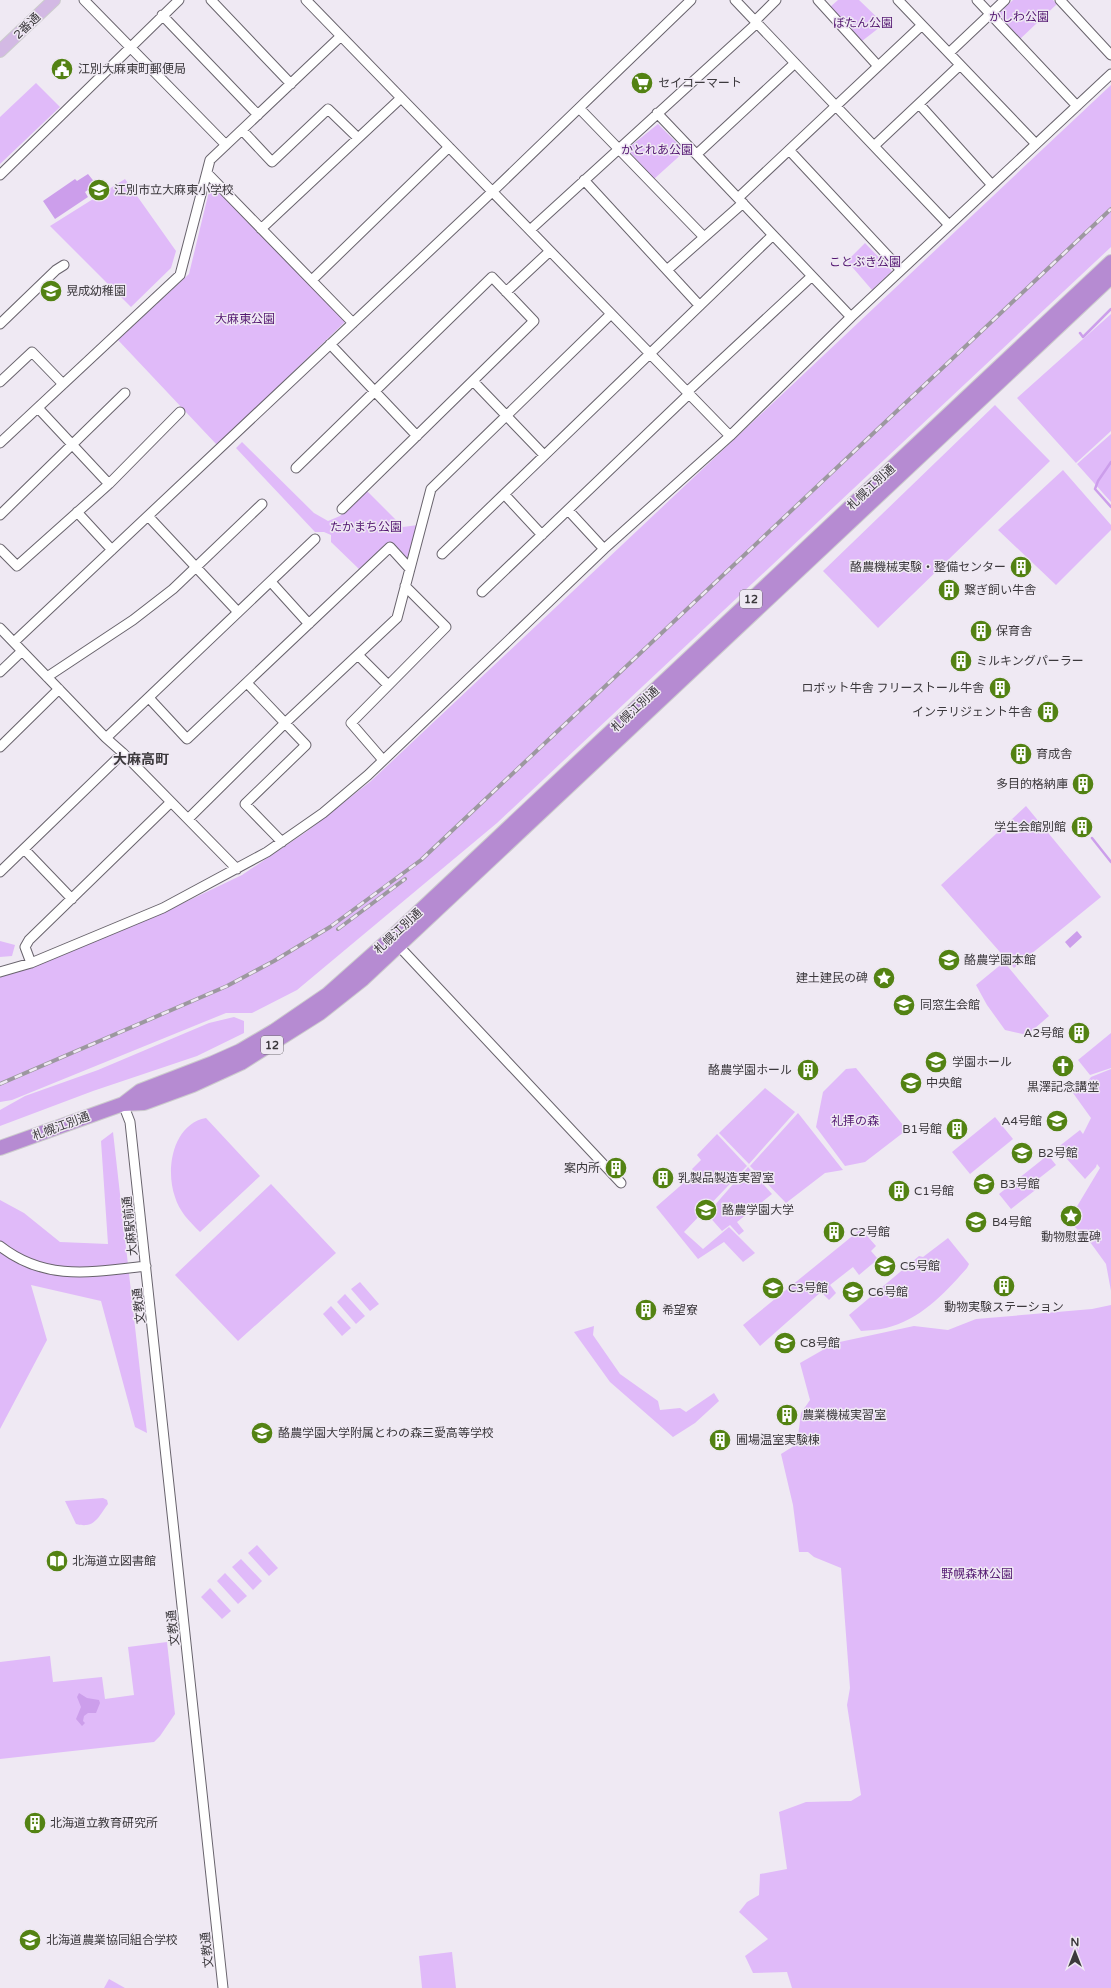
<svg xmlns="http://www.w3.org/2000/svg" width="1111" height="1988" font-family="'Varela Round','Noto Sans JP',sans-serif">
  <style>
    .green { fill: #e0baf9 }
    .water { fill: #cc9eeb }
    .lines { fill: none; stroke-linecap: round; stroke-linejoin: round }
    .stream { stroke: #cc9eeb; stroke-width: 2.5 }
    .minor-casing { stroke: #68636c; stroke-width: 11 }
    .major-casing { stroke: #cccccd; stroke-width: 14 }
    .highway-casing { stroke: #cccccd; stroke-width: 16 }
    .minor { stroke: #fff; stroke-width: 9 }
    .major { stroke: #d3b9e4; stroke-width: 12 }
    .highway { stroke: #b68bd2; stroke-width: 14 }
    .rail-casing { stroke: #9c989f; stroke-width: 4 }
    .rail { stroke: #efe9f3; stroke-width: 2.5; stroke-dasharray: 8; stroke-linecap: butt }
    .labels { text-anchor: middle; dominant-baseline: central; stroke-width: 3; stroke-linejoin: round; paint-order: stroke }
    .shield { fill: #efe9f3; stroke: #726e74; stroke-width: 1 }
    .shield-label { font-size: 11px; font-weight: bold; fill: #3c393d }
    .park-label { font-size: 12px; fill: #531771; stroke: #efe9f3 }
    .street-label { font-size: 12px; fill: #3c393d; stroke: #efe9f3 }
    .poi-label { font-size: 12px; fill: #3c393d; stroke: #efe9f3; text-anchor: start }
    .quarter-label { font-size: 14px; font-weight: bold; fill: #3c393d; stroke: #efe9f3 }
  </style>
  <rect width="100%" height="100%" fill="#efe9f3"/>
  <path class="green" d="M838 0H859L884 24 862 41 829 8Z
    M1013 0H1053L1057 4 1019 40 996 16Z
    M36 83 60 107 0 164V117Z
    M1111 85V247L497 823 297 990 252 1013H226L12 1100 0 1102V970L124 927 175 907 242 875 306 832 371 781Z
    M658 124 685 151 654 179 627 149Z
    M125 179 176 251 171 268 131 307 50 226Z
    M211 183 348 319 217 445 118 340 189 274Z
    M865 243 892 271 872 290 847 261Z
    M1111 314V431L1076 463 1017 398Z
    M995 405 1050 461 878 628 823 571Z
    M1111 434V502L1077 464Z
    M242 442 314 513 328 521 340 516 366 490 403 527 418 525 409 559H405L389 542 359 569 331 542V535L324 532H315L236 448Z
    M1063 470 1111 525V530L1056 585 998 530Z
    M1026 806 1101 897 1014 968 941 885Z
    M0 941 15 945 12 956 0 957Z
    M1004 962 1049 1016 1027 1035 1005 1030 987 1005 976 985Z
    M234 1017 244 1021V1033L197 1056 93 1091 0 1126V1110L25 1096 98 1070 209 1023Z
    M1111 1033V1068L1090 1075 1078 1060Z
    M856 1068 903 1125 904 1132 865 1162 845 1166 816 1127 823 1092 846 1069Z
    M1111 1069V1291L1106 1264 1090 1242 1074 1226 1076 1208 1100 1168 1097 1164 1096 1167 1085 1179 1057 1148 1080 1130 1083 1134 1091 1118 1073 1093 1083 1087 1091 1077Z
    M765 1088 795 1112 749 1164 719 1133Z
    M798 1113 843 1170 825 1173 786 1203 750 1166Z
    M995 1117 1013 1139 970 1174 952 1152Z
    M206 1118 260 1176 200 1232C189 1221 179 1211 175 1197 165 1169 173 1124 206 1118Z
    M113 1132 147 1433 135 1427 101 1301 31 1285 47 1340 0 1429V1200L24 1213 60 1242 108 1244 101 1141Z
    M717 1134 747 1166 684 1232 703 1249 729 1227 755 1253 743 1262 724 1242 698 1259 656 1207 695 1173 692 1169 701 1160 697 1155Z
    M1048 1155 1056 1165 1033 1183 1038 1188 1011 1209 999 1194Z
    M748 1167 772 1194 737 1222 744 1231 739 1235 730 1225 722 1231 707 1214Z
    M271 1184 336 1253 238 1341 175 1275Z
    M861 1229 876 1246 871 1251 878 1259 859 1275 853 1267 830 1285 836 1293 829 1300 821 1292 760 1346 743 1325Z
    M948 1238 969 1264 967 1268C945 1293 920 1320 886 1328 878 1330 869 1330 861 1331L849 1315 919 1256 923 1257Z
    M360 1282 379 1304 370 1311 351 1289Z
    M345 1294 365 1316 356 1324 337 1302Z
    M1111 1305V1988H792L787 1972 753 1973 745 1956 768 1939 739 1912 747 1902 759 1895 760 1874 787 1869 779 1812 806 1802 851 1801 861 1795 847 1705 850 1688 841 1568 814 1557 808 1552H799L793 1505 781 1454 797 1444 801 1413 810 1400 800 1363 835 1343 914 1326 948 1330 976 1319 1092 1309Z
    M331 1306 351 1328 342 1336 323 1314Z
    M594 1326 593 1335 620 1374 658 1401 660 1410 680 1408 686 1412 714 1393 719 1401 695 1423 673 1437 610 1382 574 1332Z
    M103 1498 107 1500 108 1504C98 1517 95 1529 76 1524L65 1501Z
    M257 1545 278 1568 269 1576 248 1553Z
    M241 1559 262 1581 253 1590 232 1567Z
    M225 1573 247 1596 238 1604 217 1581Z
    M210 1588 231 1611 222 1619 201 1597Z
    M167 1642 175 1714 160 1736 154 1742 0 1759V1662L50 1656 53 1682 102 1677 105 1699 134 1695 128 1647Z
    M452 1952 456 1988H422L419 1956Z
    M109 1979 125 1988H104Z"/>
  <path class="water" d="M88 174 96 184 85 192 88 197 55 219 43 201 75 179 77 181Z
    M1077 931 1082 937 1070 948 1065 942Z
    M79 1693 87 1698 99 1700 100 1703 96 1713H88L84 1716 83 1721 85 1723 82 1726 76 1719 81 1707 77 1697Z"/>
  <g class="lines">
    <path class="stream" d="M1080 333 1083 337 1111 309
      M1111 462 1098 481 1095 489 1111 507
      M1092 838 1111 862"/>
    <g class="minor-casing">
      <path id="minor" d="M84 0 226 145
        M211 0 291 84
        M306 0 730 436
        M735 0 949 225
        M818 0 878 66
        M898 0 1036 144
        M977 0 1077 106
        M1060 0 1111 55
        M162 15 258 115
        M755 21 776 0
        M949 53 1005 0
        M919 104 992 185
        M579 108 704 237
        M657 113 851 317
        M242 130 272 162 328 109 358 138
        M874 146 960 65
        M789 150 901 270
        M697 154 795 63
        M207 173 353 323
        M0 175 179 0
        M584 180 699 305
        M738 198 922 25
        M261 229 401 98
        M530 230 757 23
        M667 270 743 203
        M312 280 449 147
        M506 292 550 251
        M0 324 56 270 64 265
        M330 344 417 436
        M473 381 544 455
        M0 382 32 352 63 384
        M687 392 812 276
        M38 408 109 484
        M0 443 180 275 210 160 341 36
        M296 468 492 277 534 321 342 509
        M504 494 542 535
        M568 510 604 549
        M77 512 112 550
        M0 515 125 393
        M148 516 238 612
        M0 549 17 566 109 484 180 412
        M442 554 773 235
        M271 582 309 624
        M482 592 689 394
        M0 628 106 738 123 753 237 869
        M14 642 492 192 691 0
        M358 655 388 685
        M0 672 22 651
        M47 677 133 620 173 589 262 504
        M247 683 306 745 245 804 282 842
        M149 698 187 739 390 547 410 569
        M106 738 315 539
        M0 747 59 689
        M383 760 351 723 446 627 405 586
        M188 819 285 723 397 618 431 489 611 314
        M24 849 72 899
        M0 872 123 753
        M395 942 621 1183
        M31 963 25 947 29 940 171 802
        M0 972 31 963 163 908 267 852 323 813 368 775 604 549 730 436 851 317 1111 74
        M123 1104 130 1122 223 1988
        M0 1246C46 1282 93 1272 146 1266"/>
    </g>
    <g class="major-casing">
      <path id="major" d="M0 51 54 0"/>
    </g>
    <g class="highway-casing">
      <path id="highway" d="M123 1104 144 1103 193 1085 241 1063 320 1013 363 979 1111 277
        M0 1148 123 1104 140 1091 213 1063 240 1051 274 1031 328 994 391 938 1111 262"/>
    </g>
    <use href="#minor" class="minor"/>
    <use href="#major" class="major"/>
    <use href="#highway" class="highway"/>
    <g class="rail-casing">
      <path id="rail" d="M338 929 405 879
        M0 1084 227 986 274 961 330 927 421 860 1111 209"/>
    </g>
    <use href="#rail" class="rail"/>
  </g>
  <defs>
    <g id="civic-disc" transform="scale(1.15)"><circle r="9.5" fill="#538213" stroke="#efe9f3"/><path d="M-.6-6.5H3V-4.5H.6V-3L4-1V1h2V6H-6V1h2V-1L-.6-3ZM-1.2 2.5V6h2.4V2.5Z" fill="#fff"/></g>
    <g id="supermarket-disc" transform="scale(1.15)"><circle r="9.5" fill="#538213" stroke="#efe9f3"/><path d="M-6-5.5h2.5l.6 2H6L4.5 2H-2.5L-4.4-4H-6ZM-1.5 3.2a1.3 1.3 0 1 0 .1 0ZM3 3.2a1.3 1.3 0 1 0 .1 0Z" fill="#fff"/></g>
    <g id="school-disc" transform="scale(1.15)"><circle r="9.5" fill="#538213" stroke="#efe9f3"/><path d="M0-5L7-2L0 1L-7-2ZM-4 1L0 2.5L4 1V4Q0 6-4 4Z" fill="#fff"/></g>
    <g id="building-disc" transform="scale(1.15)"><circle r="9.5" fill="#538213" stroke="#efe9f3"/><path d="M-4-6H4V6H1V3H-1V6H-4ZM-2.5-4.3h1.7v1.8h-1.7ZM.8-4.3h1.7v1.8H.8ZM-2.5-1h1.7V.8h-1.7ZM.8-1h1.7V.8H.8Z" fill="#fff"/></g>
    <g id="university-disc" transform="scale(1.15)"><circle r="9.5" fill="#538213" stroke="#efe9f3"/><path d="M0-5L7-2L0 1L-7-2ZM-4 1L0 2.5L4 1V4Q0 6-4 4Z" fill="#fff"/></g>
    <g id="sight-disc" transform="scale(1.15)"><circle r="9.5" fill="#538213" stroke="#efe9f3"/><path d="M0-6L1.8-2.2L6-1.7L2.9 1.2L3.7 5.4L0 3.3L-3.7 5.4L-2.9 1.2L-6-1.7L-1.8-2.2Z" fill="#fff"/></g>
    <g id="church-disc" transform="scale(1.15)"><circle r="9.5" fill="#538213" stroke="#efe9f3"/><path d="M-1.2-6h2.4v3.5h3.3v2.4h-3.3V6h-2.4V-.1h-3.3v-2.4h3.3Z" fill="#fff"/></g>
    <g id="library-disc" transform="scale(1.15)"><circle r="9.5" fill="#538213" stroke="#efe9f3"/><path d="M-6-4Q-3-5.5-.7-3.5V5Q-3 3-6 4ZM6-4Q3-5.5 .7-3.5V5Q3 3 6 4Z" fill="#fff"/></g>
  </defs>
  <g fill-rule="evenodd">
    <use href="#civic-disc" x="62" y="69"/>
    <use href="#supermarket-disc" x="642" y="83"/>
    <use href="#school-disc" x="99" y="190"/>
    <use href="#school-disc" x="51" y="291"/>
    <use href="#building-disc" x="1021" y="567"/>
    <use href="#building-disc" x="949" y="590"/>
    <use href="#building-disc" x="981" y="631"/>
    <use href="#building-disc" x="961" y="661"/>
    <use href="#building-disc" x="1000" y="688"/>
    <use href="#building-disc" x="1048" y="712"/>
    <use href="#building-disc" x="1021" y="754"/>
    <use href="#building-disc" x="1083" y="784"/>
    <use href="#building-disc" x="1082" y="827"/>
    <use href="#university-disc" x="949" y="960"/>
    <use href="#sight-disc" x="884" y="978"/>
    <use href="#university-disc" x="904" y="1005"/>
    <use href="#building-disc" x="1079" y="1033"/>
    <use href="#university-disc" x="936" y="1062"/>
    <use href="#church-disc" x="1063" y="1066"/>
    <use href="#building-disc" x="808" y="1070"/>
    <use href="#university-disc" x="911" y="1083"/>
    <use href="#university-disc" x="1057" y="1121"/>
    <use href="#building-disc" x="957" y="1129"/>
    <use href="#university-disc" x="1022" y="1153"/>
    <use href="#building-disc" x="616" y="1168"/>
    <use href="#building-disc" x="663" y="1178"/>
    <use href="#university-disc" x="984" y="1184"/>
    <use href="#building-disc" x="899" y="1191"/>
    <use href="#university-disc" x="706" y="1210"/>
    <use href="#sight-disc" x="1071" y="1216"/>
    <use href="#university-disc" x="976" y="1222"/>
    <use href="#building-disc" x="834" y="1232"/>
    <use href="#university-disc" x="885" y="1266"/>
    <use href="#building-disc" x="1004" y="1286"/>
    <use href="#university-disc" x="773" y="1288"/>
    <use href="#university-disc" x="853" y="1292"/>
    <use href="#building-disc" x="646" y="1310"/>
    <use href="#university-disc" x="785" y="1343"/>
    <use href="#building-disc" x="787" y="1415"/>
    <use href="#school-disc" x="262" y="1433"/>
    <use href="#building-disc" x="720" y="1440"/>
    <use href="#library-disc" x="57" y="1561"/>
    <use href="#building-disc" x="35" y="1823"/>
    <use href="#school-disc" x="30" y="1940"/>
  </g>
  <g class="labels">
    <g class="shield">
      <rect x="740" y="590" width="22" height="18" rx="3"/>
      <rect x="261" y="1036" width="22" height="18" rx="3"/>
    </g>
    <g class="shield-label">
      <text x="751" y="599">12</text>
      <text x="272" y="1045">12</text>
    </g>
    <g class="park-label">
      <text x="1019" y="17">かしわ公園</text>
      <text x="863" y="23">ぼたん公園</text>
      <text x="657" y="150">かとれあ公園</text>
      <text x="865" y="262">ことぶき公園</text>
      <text x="245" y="319">大麻東公園</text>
      <text x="366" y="527">たかまち公園</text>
      <text x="855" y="1121">礼拝の森</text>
      <text x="977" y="1574">野幌森林公園</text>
    </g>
    <g class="street-label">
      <text transform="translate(27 26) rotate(-44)">2番通</text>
      <text transform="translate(871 487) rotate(-43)">札幌江別通</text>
      <text transform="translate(635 709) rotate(-43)">札幌江別通</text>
      <text transform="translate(398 931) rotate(-43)">札幌江別通</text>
      <text transform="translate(61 1126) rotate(-20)">札幌江別通</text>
      <text transform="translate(130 1226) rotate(-96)">大麻駅前通</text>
      <text transform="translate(139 1306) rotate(-96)">文教通</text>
      <text transform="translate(173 1628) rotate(-96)">文教通</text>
      <text transform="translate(207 1950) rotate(-96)">文教通</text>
    </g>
    <g class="poi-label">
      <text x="78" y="69">江別大麻東町郵便局</text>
      <text x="658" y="83">セイコーマート</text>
      <text x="114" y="190">江別市立大麻東小学校</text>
      <text x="66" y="291">晃成幼稚園</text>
      <text x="1006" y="567" text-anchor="end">酪農機械実験・整備センター</text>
      <text x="964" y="590">繋ぎ飼い牛舎</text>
      <text x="996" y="631">保育舎</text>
      <text x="976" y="661">ミルキングパーラー</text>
      <text x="984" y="688" text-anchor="end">ロボット牛舎 フリーストール牛舎</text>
      <text x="1032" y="712" text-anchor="end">インテリジェント牛舎</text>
      <text x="1036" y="754">育成舎</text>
      <text x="1068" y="784" text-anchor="end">多目的格納庫</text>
      <text x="1066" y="827" text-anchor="end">学生会館別館</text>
      <text x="964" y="960">酪農学園本館</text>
      <text x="868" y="978" text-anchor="end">建土建民の碑</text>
      <text x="920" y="1005">同窓生会館</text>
      <text x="1064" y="1033" text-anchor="end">A2号館</text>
      <text x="952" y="1062">学園ホール</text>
      <text x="792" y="1070" text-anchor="end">酪農学園ホール</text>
      <text x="926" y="1083">中央館</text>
      <text x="1063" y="1087" text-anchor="middle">黒澤記念講堂</text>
      <text x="1042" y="1121" text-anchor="end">A4号館</text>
      <text x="942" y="1129" text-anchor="end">B1号館</text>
      <text x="1038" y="1153">B2号館</text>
      <text x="600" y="1168" text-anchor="end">案内所</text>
      <text x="678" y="1178">乳製品製造実習室</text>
      <text x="1000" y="1184">B3号館</text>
      <text x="914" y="1191">C1号館</text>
      <text x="722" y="1210">酪農学園大学</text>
      <text x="992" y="1222">B4号館</text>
      <text x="850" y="1232">C2号館</text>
      <text x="1071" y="1237" text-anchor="middle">動物慰霊碑</text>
      <text x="900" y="1266">C5号館</text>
      <text x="788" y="1288">C3号館</text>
      <text x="868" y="1292">C6号館</text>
      <text x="1004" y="1307" text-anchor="middle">動物実験ステーション</text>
      <text x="662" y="1310">希望寮</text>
      <text x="800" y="1343">C8号館</text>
      <text x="802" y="1415">農業機械実習室</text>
      <text x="278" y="1433">酪農学園大学附属とわの森三愛高等学校</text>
      <text x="736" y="1440">圃場温室実験棟</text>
      <text x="72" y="1561">北海道立図書館</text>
      <text x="50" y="1823">北海道立教育研究所</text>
      <text x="46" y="1940">北海道農業協同組合学校</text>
    </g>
    <g class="quarter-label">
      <text x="141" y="759">大麻高町</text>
    </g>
  </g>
  <g transform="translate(1075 1952)" stroke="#efe9f3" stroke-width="3" paint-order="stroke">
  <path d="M0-3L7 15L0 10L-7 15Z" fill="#3c393d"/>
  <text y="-6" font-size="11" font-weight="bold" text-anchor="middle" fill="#3c393d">N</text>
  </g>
</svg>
